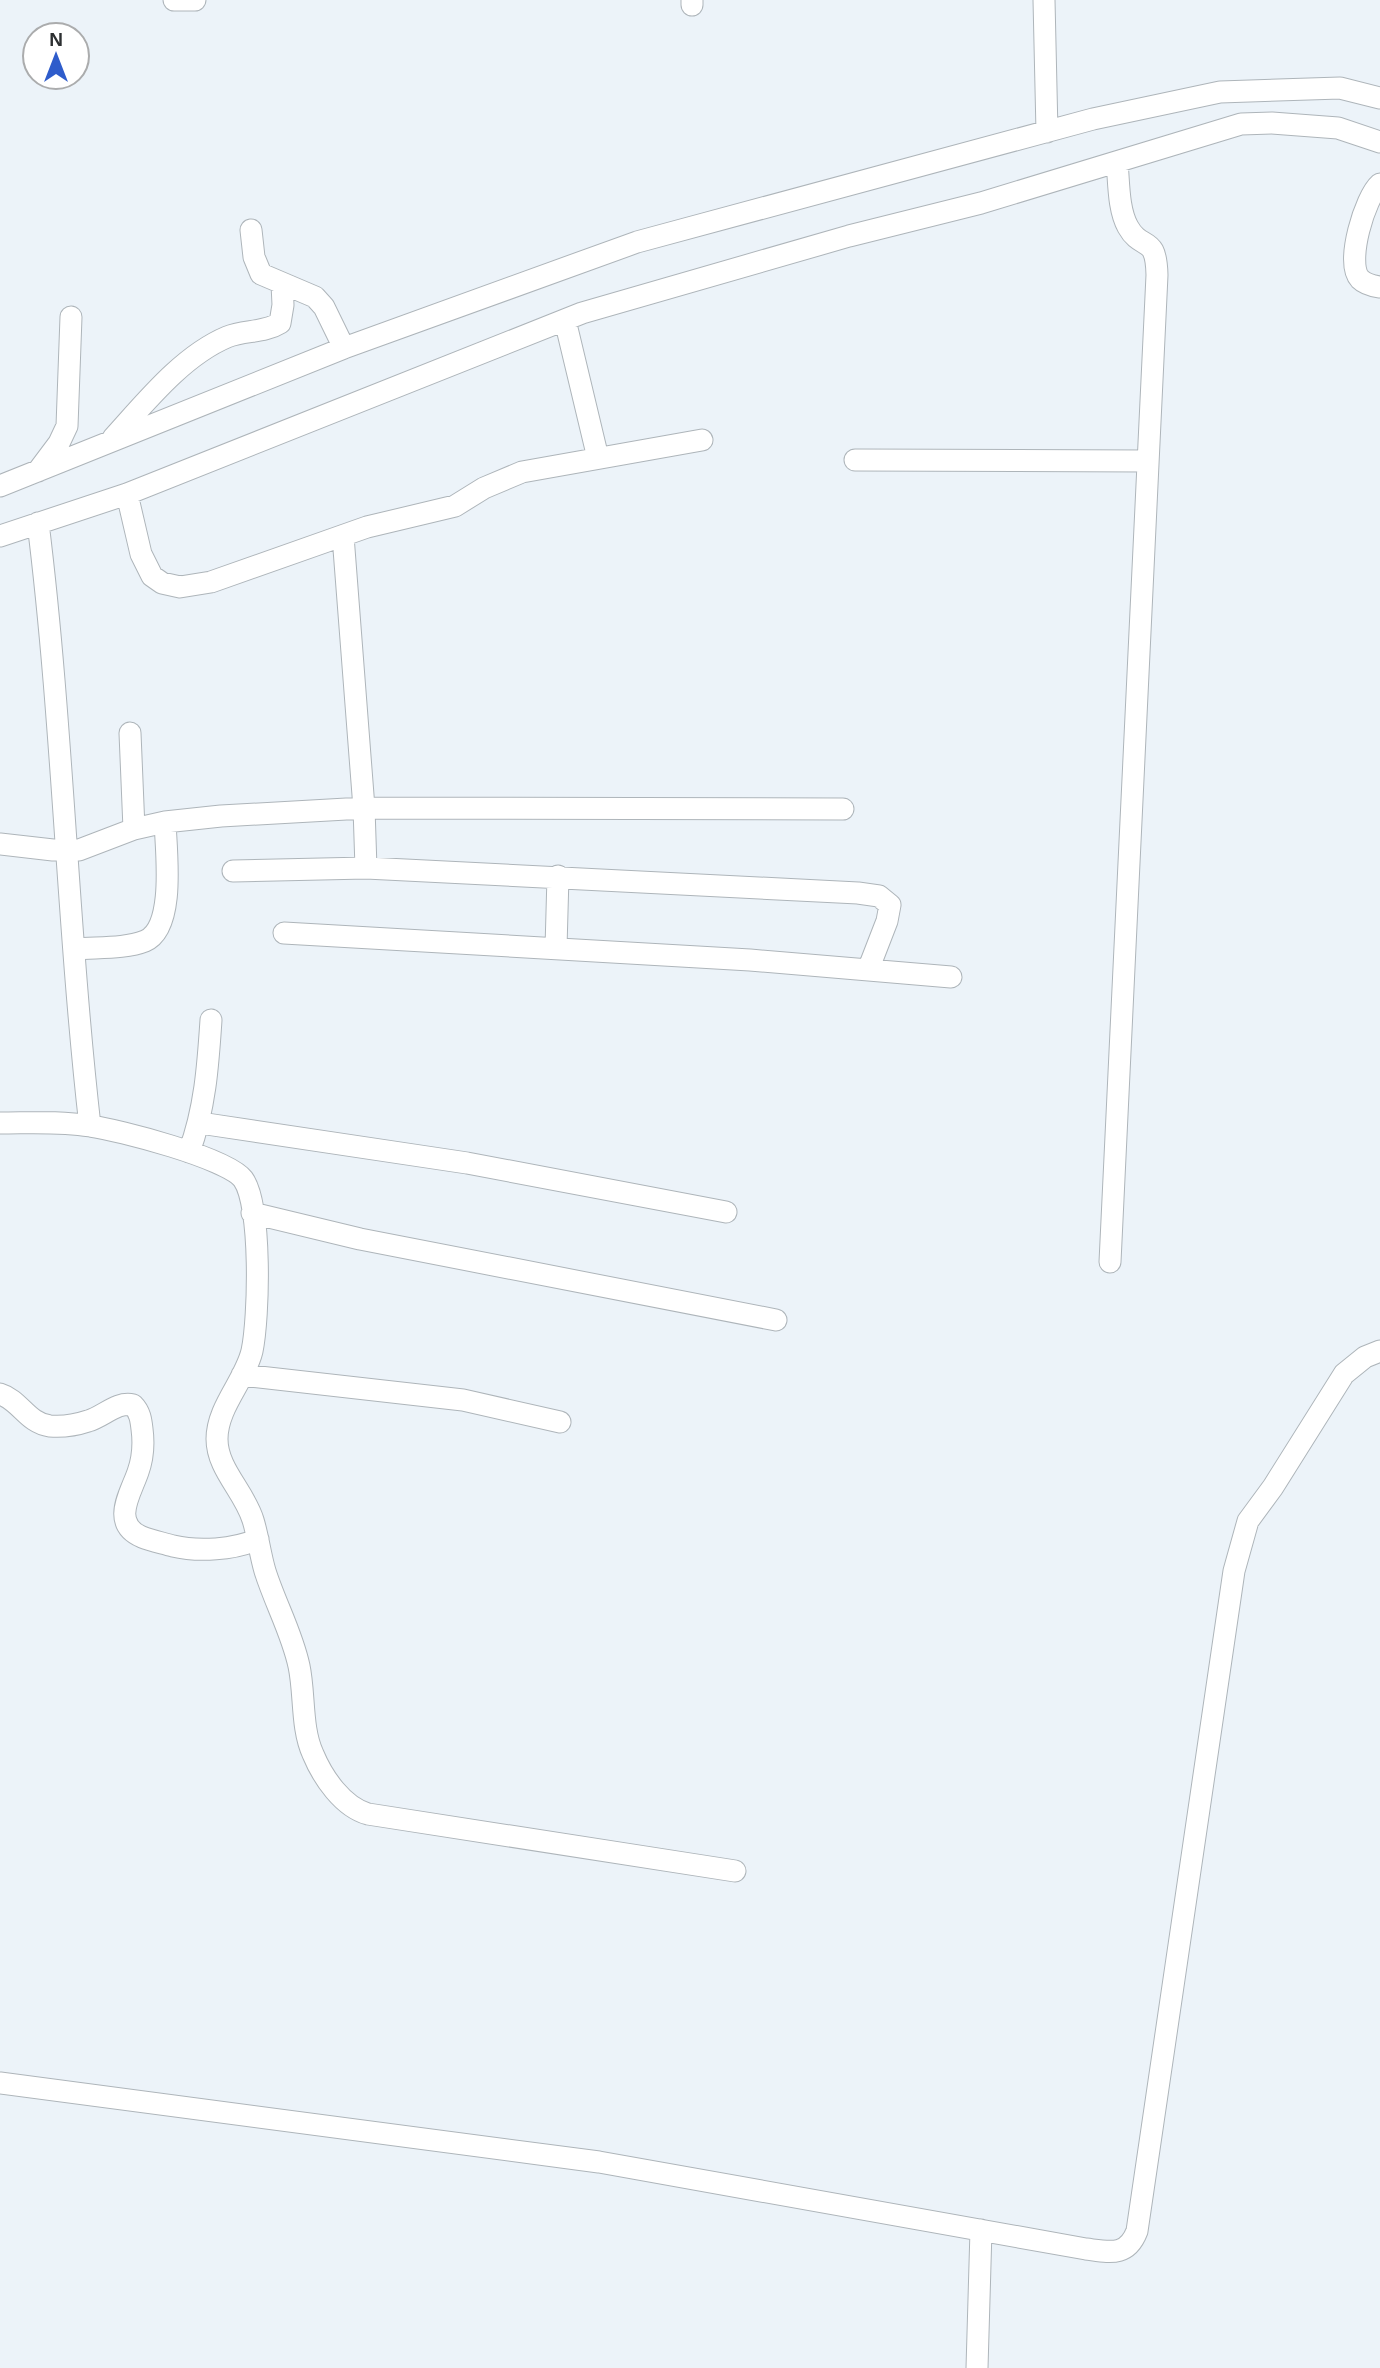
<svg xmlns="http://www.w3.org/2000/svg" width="1380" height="2368" font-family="Arial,sans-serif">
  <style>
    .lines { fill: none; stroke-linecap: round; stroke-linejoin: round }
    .minor-casing { stroke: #aeb5ba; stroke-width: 23 }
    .minor { stroke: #fff; stroke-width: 21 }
  </style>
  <rect width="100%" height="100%" fill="#ecf3f9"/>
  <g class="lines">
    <g class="minor-casing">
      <path id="minor" d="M174 0H195
        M1044 0 1047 132
        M692 5V0
        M1380 184C1365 197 1345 263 1360 279 1365 284 1373 286 1380 287
        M251 230 254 257 261 274 315 297 324 307 344 348
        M565 320 598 458
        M113 438C145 403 182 356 227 337 244 330 264 333 280 323L283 305 282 284
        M855 460 1148 461
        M38 471 59 443 67 426 71 317
        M0 486 344 348 637 242 1093 119 1220 92 1340 88 1380 98
        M127 494 141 554 152 576 162 583 180 587 211 582 367 527 455 506 484 488 522 472 702 440
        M38 523C63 723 67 925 90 1126
        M0 536 127 494 582 313 849 236 981 203 1241 124 1272 123 1338 128 1380 142
        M343 536 364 808 366 868
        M130 733 134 829
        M0 844 53 850H79L134 829 165 822 221 816 364 808 843 809
        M233 871 366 868 858 893 879 896 890 905 887 921 868 970
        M284 933 750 960 951 977
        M556 948 558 876
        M75 949C97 947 125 949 145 941 176 928 166 850 165 822
        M0 1123C30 1123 60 1121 90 1126 119 1130 227 1158 243 1179 262 1205 259 1318 252 1351 245 1381 217 1407 217 1439 217 1469 244 1491 253 1520 258 1536 260 1554 265 1571 275 1603 292 1633 299 1666 305 1694 301 1728 313 1754 323 1778 343 1807 368 1814L735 1871
        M200 1123 467 1163 726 1212
        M189 1152C205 1109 208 1066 211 1020
        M252 1213 360 1239 776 1320
        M1110 1262 1157 275C1156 233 1142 252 1128 227 1118 209 1119 182 1117 162
        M242 1375 463 1400 560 1422
        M0 1394C20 1400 27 1423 50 1426 62 1427 76 1425 88 1421 103 1417 117 1401 133 1405 140 1412 141 1420 142 1429 144 1444 143 1458 138 1472 131 1493 110 1523 142 1537 152 1541 163 1543 173 1546 198 1552 234 1550 258 1539
        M0 2083 599 2162 1086 2249C1110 2252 1127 2257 1137 2231L1234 1571 1248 1521 1273 1487 1344 1374 1365 1357 1380 1351
        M977 2368 981 2230"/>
    </g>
    <use href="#minor" class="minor"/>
  </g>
  <g transform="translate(56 56)"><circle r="33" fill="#ffffff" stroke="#abacad" stroke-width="2"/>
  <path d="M0-5L12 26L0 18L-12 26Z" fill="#2e5ccb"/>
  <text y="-10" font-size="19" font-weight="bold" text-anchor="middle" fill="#2d3032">N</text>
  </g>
</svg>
